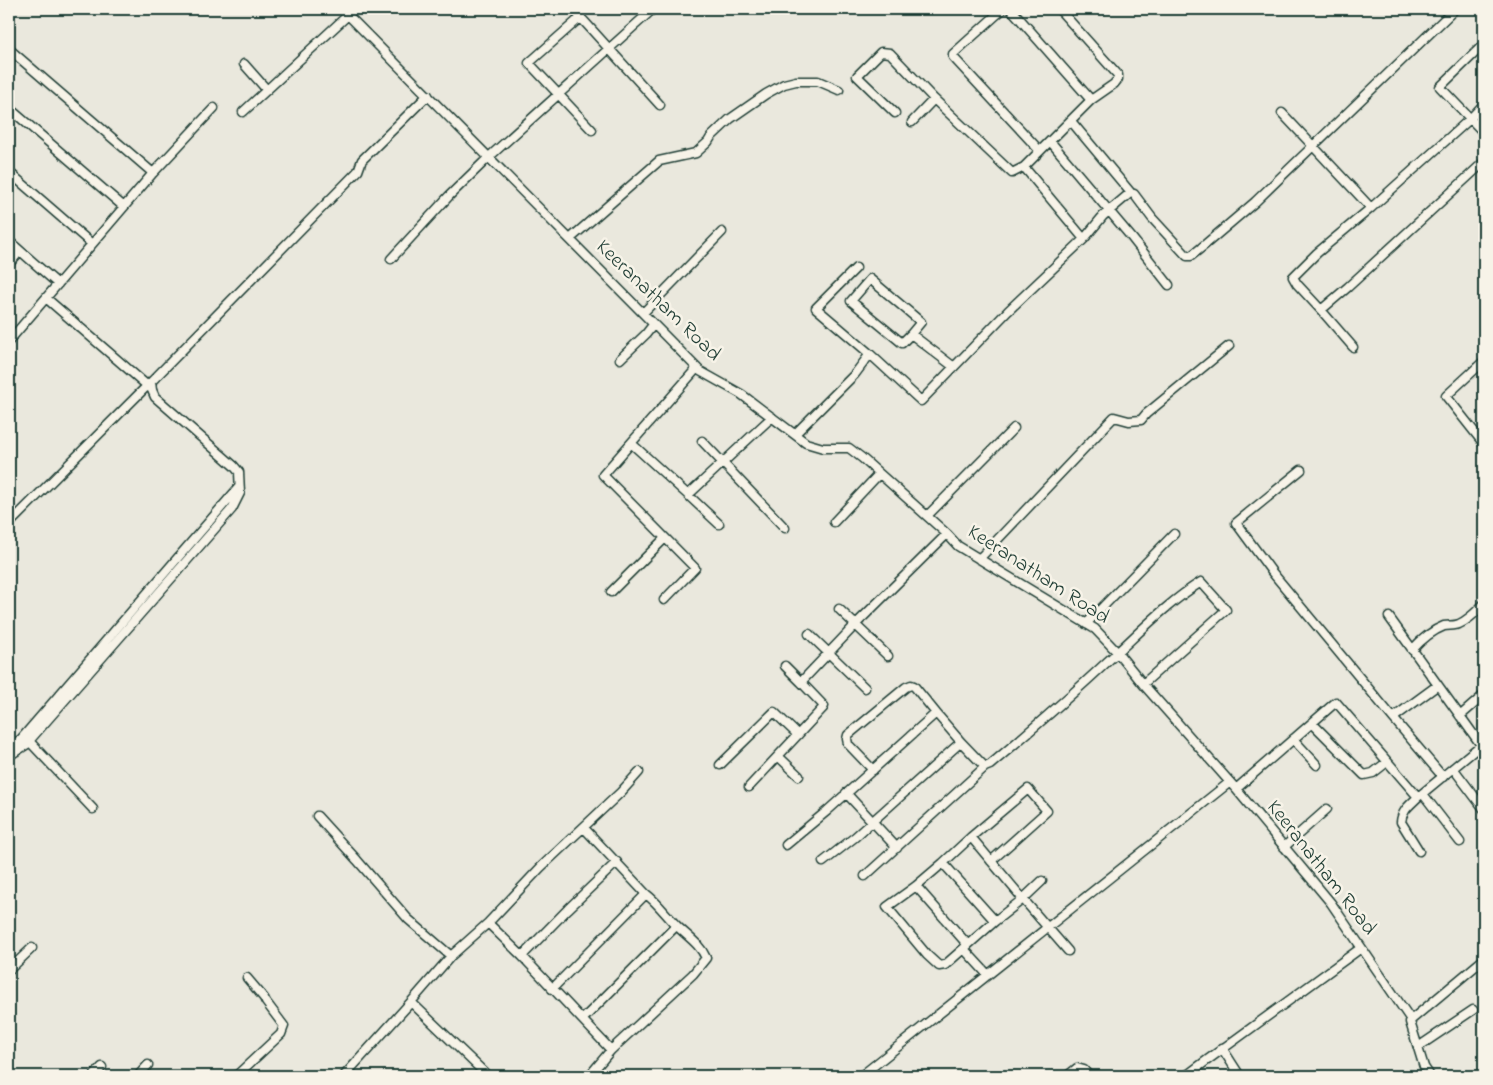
<svg xmlns="http://www.w3.org/2000/svg" width="1493" height="1085" font-family="'Indie Flower',sans-serif">
  <style>
    .lines { fill: none; stroke-linecap: round; stroke-linejoin: round }
    .minor-casing { stroke: #1f3d34; stroke-width: 11 }
    .minor { stroke: #f7f3e8; stroke-width: 8 }
    .labels { text-anchor: middle; dominant-baseline: central; stroke-width: 5; stroke-linejoin: round; paint-order: stroke }
    .street-label { font-size: 21px; fill: #1f3d34; stroke: #f7f3e8 }
  </style>
  <rect width="100%" height="100%" fill="#eae8dd"/>
  <filter id="ink" filterUnits="userSpaceOnUse"><feTurbulence type="fractalNoise" baseFrequency=".02" numOctaves="2"/><feDisplacementMap in="SourceGraphic" scale="10" xChannelSelector="R" yChannelSelector="G"/><feConvolveMatrix kernelMatrix="1 2 1 2 8 2 1 2 1" color-interpolation-filters="sRGB"/></filter>
  <g filter="url(#ink)">
    <g class="lines">
      <g class="minor-casing">
        <path id="minor" d="M342 9 700 371 741 394 806 443 823 448H849L862 458 947 534 958 546 1095 629 1118 653 1143 684 1236 789 1331 903 1411 1020 1410 1022 1424 1067 1430 1076
          M573 9 660 105
          M1003 9 953 54V57L1040 151
          M1011 9 1091 100
          M581 17 529 63 592 130
          M1484 44 1440 87 1484 133
          M9 49 153 173 9 341
          M244 64 267 90
          M9 108 124 207
          M243 112 348 15
          M895 113 857 76 881 52 890 53 934 99 1012 173 1024 167 1091 100 1114 84 1118 79V75L1059 9
          M1282 113 1371 208
          M1071 121 1131 193
          M912 122 934 99
          M1050 141 1132 238 1169 285
          M1024 167 1084 239
          M9 172 92 244
          M153 173 214 108
          M570 239 659 161 696 153 708 142 711 137 730 119 766 94 784 84 796 81H818L839 90
          M9 241 58 284
          M391 259 449 196 489 157 653 9
          M9 264 20 251
          M856 268 816 308 870 354 921 401 1008 311 1084 239 1103 216 1129 194 1131 193 1134 194 1152 218 1187 256H1191L1201 248 1255 202 1455 9
          M46 298 150 388
          M1321 310 1348 287 1484 162
          M643 313 722 232
          M911 334 902 343 851 301 870 279 921 322 911 334 954 367
          M1353 347 1321 310 1297 284 1293 277 1317 253 1371 208 1471 118 1484 104
          M620 359 646 334 653 325
          M1484 361 1446 396 1484 444
          M795 434 855 374 870 354
          M702 441 785 528
          M631 443 688 495 772 417
          M1301 470 1236 523 1272 572 1393 718 1443 777
          M688 495 719 524
          M927 516 1014 428
          M834 522 879 474
          M9 524 153 380
          M979 559 1114 417 1129 421 1141 420 1146 414 1229 346
          M611 592 665 538
          M664 600 695 568 603 475 697 368
          M839 609 888 656
          M1086 624 1174 534
          M809 634 865 688
          M1412 650C1421 640 1431 631 1444 626 1449 625 1455 626 1459 624 1469 620 1477 611 1484 604
          M785 666 801 682
          M1460 716 1484 695
          M1393 718 1438 685
          M1312 723 1364 775 1373 773 1387 762
          M1293 739 1317 765
          M29 741 93 809
          M9 747 21 739 239 487
          M9 756 26 745 29 741 232 509 240 493 239 472 234 466 155 397 152 390 151 382 358 171 362 160 428 95
          M778 756 799 776
          M720 765 774 712 798 735
          M1453 768 1484 809
          M873 770 848 744 847 739 848 735 906 687 911 685 914 686 936 713
          M749 787 823 708 824 706 801 682 859 621 947 534
          M1236 789 1336 702 1418 797 1481 745 1389 617
          M846 793 897 848
          M1423 794 1460 842
          M1418 797C1410 805 1402 810 1401 822L1419 851
          M317 816 357 860 408 919 451 956
          M584 828 646 894C658 903 666 915 677 926 687 936 700 944 706 958L693 974 611 1050 589 1076
          M971 837 1028 789 1047 811 991 861
          M786 845 827 811 936 713 961 742 985 767
          M1284 847 1327 809
          M823 862 855 837 961 742
          M943 863 916 886 887 907 927 955 939 966 945 965 995 921
          M865 876 985 767 990 765C1030 731 1070 697 1108 661 1138 634 1167 603 1201 582L1226 610 1143 684
          M1042 881 1023 899 971 837 943 863 995 921 1023 899 1068 951
          M916 886 968 945
          M488 923 522 956 611 1050
          M964 949 988 975
          M522 956 568 909 617 862
          M9 970 32 948
          M552 989 646 894
          M411 1002 451 956 488 923 541 867 621 792 639 772
          M583 1019 676 926
          M1411 1020 1484 959
          M1418 1047 1473 1010
          M1222 1048 1240 1076
          M94 1076 102 1067
          M138 1076 148 1065
          M236 1076 281 1034 284 1026 266 1002 264 998 247 978
          M344 1076 411 1002 488 1076
          M861 1076 1230 782
          M1067 1076 1077 1068 1084 1070 1089 1076
          M1186 1076 1206 1061 1361 948"/>
      </g>
      <use href="#minor" class="minor"/>
    </g>
  </g>
  <g class="labels">
    <g class="street-label">
      <text transform="translate(658 301) rotate(44)">Keeranatham Road</text>
      <text transform="translate(1038 575) rotate(33)">Keeranatham Road</text>
      <text transform="translate(1321 868) rotate(52)">Keeranatham Road</text>
    </g>
  </g>
  <rect width="1493" height="1085" fill="none" stroke="#f7f3e8" stroke-width="30"/>
  <rect x="15" y="15" width="1463" height="1055" fill="none" stroke="#1f3d34" stroke-width="2" filter="url(#ink)"/>
</svg>
